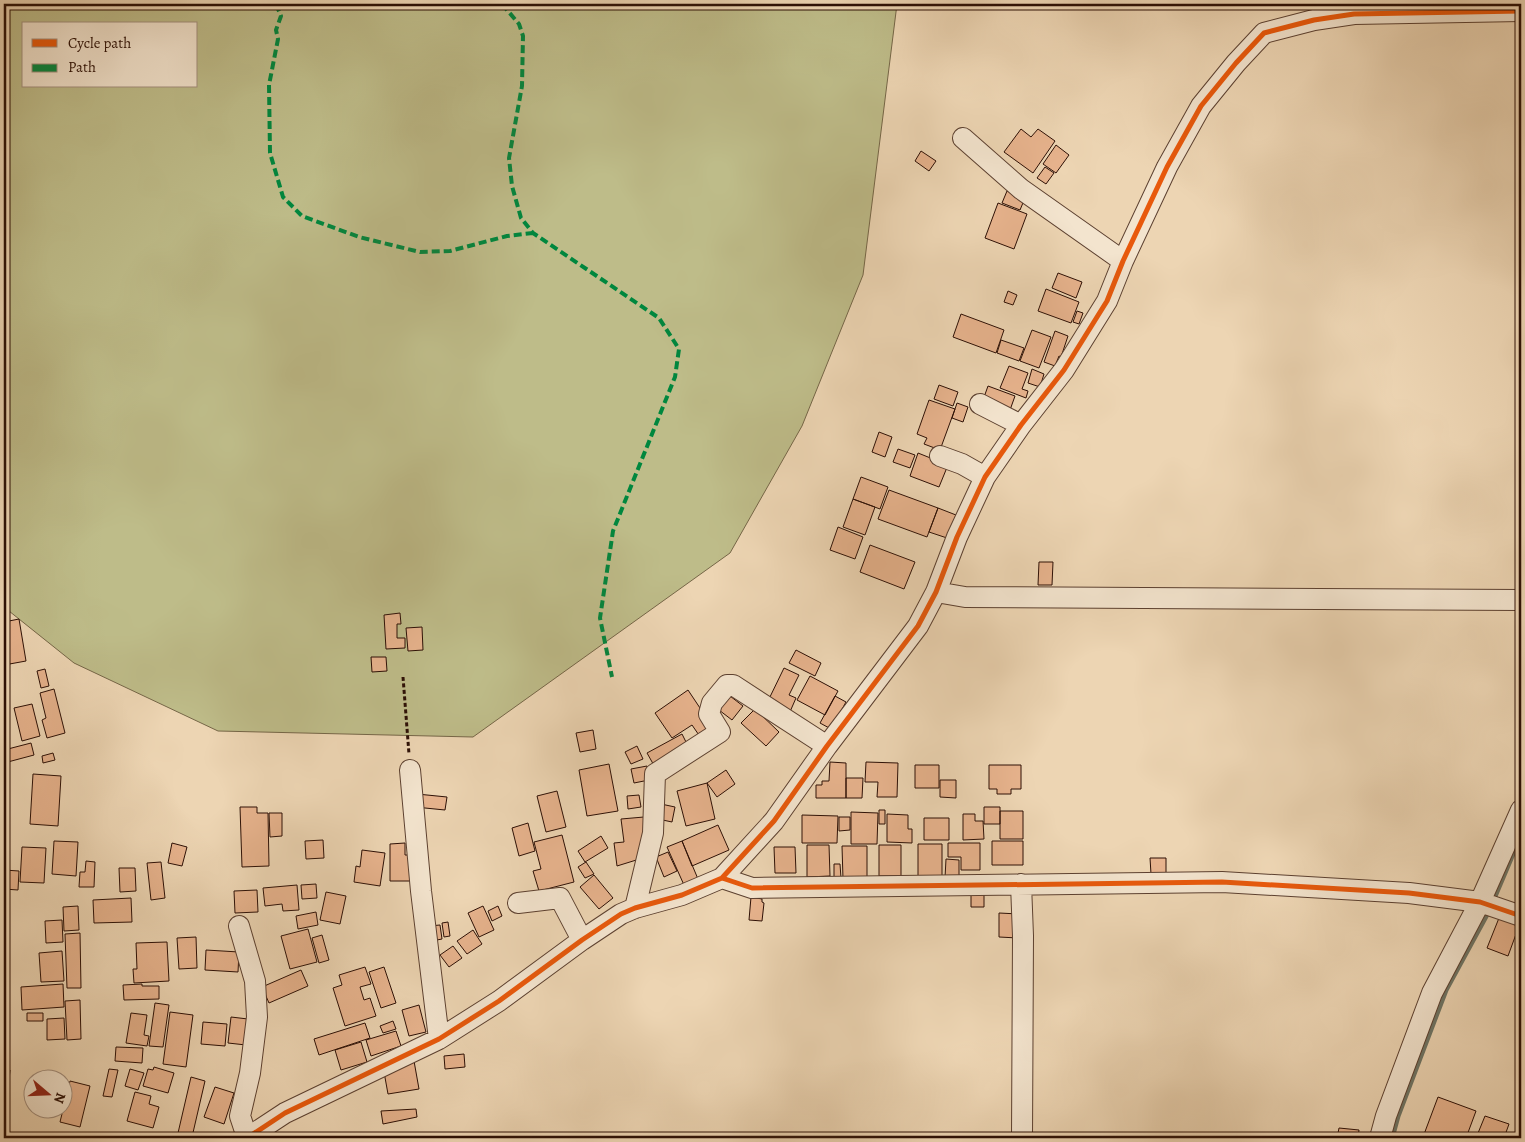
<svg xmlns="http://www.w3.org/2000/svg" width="1525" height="1142" font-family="Alegreya,serif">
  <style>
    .green { fill: #bebc89; stroke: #756647; fill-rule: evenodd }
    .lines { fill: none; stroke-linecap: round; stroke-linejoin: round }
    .stream { stroke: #6e7566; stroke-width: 5 }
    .building { fill: #e7b38d; stroke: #2c0f05 }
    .street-casing { stroke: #5c4030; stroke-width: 22 }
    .path { stroke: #2c0f05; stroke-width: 3; stroke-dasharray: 4 2.5; stroke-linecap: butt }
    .street { stroke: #f3e4ce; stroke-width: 20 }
    .quiet { stroke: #00873e; stroke-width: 4; stroke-dasharray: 8 4; stroke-linecap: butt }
    .cycleway-casing { stroke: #f3e4ce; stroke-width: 8 }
    .cycleway { stroke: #e8590c; stroke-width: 5 }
  </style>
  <rect width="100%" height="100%" fill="#edd5b3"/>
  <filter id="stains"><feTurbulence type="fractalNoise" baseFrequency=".004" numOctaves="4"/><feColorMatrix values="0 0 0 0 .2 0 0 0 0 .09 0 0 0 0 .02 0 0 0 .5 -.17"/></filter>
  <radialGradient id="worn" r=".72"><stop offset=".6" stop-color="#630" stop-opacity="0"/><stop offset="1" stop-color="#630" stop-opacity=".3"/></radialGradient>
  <path class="green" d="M4 4H897L863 275 802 426 730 553 473 737 218 731 74 663 4 607ZM24 24H196V86H24Z"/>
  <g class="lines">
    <path class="stream" d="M1493 901 1521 835
      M1392 1138 1398 1116 1446 990 1490 909"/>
  </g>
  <path class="building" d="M1021 129 1031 137 1038 129 1055 141 1033 173 1004 152Z
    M1056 145 1069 155 1056 173 1043 164Z
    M921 151 936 161 929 171 915 161Z
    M1045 167 1054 173 1046 184 1037 178Z
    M1007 191 1025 198 1020 210 1002 203Z
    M998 203 1027 214 1014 249 985 238Z
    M1058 273 1082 282 1076 298 1052 288Z
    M1046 289 1079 302 1071 323 1038 311Z
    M1008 291 1017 295 1013 305 1004 302Z
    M1077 311 1083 313 1079 324 1073 322Z
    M961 314 1004 330 996 353 953 337Z
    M1032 330 1051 337 1039 368 1020 361Z
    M1055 331 1068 336 1061 357 1059 356 1055 366 1044 362Z
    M1001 340 1024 348 1019 361 997 353Z
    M1009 366 1028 373 1022 389 1028 391 1026 398 1000 388Z
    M1032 369 1044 374 1040 387 1028 383Z
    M939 385 958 392 953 406 934 399Z
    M988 386 1015 396 1010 410 983 400Z
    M929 400 955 409 940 450 924 444 927 438 917 434Z
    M957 403 968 407 963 422 952 418Z
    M879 432 892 437 885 457 872 452Z
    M898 449 915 455 910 468 893 462Z
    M918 453 948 465 939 487 910 476Z
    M861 477 888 487 880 509 853 499Z
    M889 490 938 508 927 537 878 519Z
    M853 499 875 507 865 535 843 527Z
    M938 508 956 515 947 538 929 532Z
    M838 527 863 537 855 559 830 550Z
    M870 545 915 562 904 589 860 572Z
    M1039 562H1053L1052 585H1038Z
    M400 613 401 624H397V638H405V648L386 649 384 615Z
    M19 619 26 661 4 665V622Z
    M422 627 423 650 408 651 406 628Z
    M796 650 821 663 815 676 789 663Z
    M371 657H386L387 671 372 672Z
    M784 668 799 675 789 695 796 698 789 714 767 703Z
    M45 669 49 686 41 688 37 671Z
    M810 676 838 691 825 715 797 700Z
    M54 689 65 733 47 738 42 720 46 718 40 693Z
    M688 690 716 732 703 741 692 725 672 738 655 713Z
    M730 696 743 706 732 720 719 710Z
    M835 696 846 702 831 729 820 723Z
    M32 704 40 736 22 741 14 708Z
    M755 709 779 732 766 746 741 723Z
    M593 730 596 749 580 752 576 733Z
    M682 734 690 750 656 769 647 753Z
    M31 743 34 755 4 763V750Z
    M637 746 643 759 631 764 625 752Z
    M53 753 55 760 43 763 42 756Z
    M830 762 846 763V798H816V785H822V781H829Z
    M866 762 898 763 897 797H877L878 782H865Z
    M609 764 618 811 587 816 579 770Z
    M915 765H939V788H915Z
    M989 765H1021V789H1011V794H997V789H989Z
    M647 766 649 780 634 783 631 769Z
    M726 770 735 784 717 797 707 783Z
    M33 774 61 776 58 826 30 824Z
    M846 778H863L862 798H846Z
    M940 780H956V798L940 797Z
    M707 783 715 819 686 826 677 791Z
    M557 791 566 827 546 832 537 796Z
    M417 794 447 797 445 810 415 807Z
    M639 795 641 807 628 809 627 796Z
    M661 804 675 807 672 822 658 819Z
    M240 807H257V813H268L269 866 242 867Z
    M984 807H1000V824H984Z
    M879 810H885V824H879Z
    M1000 811H1023V839H1000Z
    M851 812 878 813 877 844H851Z
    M269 813H282V836L270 837Z
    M887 814 908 815V829H912V843L887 842Z
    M963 814H975V821H983L984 839 963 840Z
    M802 815 838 816 837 843H802Z
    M644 817 646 857 617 866 614 843 624 842 621 819Z
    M839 817H850V830L839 831Z
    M924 818H949V840H924Z
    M528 823 535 851 519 856 512 828Z
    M718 825 729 850 692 866 682 841Z
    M562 835 574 882 539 891 533 871 541 869 534 842Z
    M601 836 608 848 585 862 578 851Z
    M323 840 324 858 306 859 305 841Z
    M54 841 78 842 76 876 52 874Z
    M682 841 698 879 684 885 667 847Z
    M992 841H1023V865H992Z
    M172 843 187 847 182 866 168 863Z
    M405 843V855H410V881H390V844Z
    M948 843H980V870H961V857H948Z
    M918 844H942V877L918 876Z
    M807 845H829L830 876 807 877Z
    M879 845H901V876H879Z
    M842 846H867V879H843Z
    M22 847 46 848 44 883 20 882Z
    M774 847H795L796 873H775Z
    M362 850 385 853 380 886 354 882 356 866 360 867Z
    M668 852 677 871 664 877 656 857Z
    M1150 858H1166V873L1151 874Z
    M946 859 959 860V878H945Z
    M86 861 95 862 94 887H79L80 872H85Z
    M161 862 165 898 151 900 147 863Z
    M586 862 594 874 585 878 578 867Z
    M834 864H840L841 878H834Z
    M119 868H135L136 891 120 892Z
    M4 870 19 871 18 890 4 889Z
    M594 875 613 898 599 909 580 887Z
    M316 884 317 898 302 899 301 885Z
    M297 885 299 910 283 911 282 904 265 906 263 888Z
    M257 890 258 912 235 913 234 891Z
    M326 892 346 896 340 924 320 920Z
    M971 894H984V907H971Z
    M751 897 762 899V902L764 903 762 921 749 920Z
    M131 898 132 922 94 923 93 900Z
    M78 906 79 930 64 931 63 907Z
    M483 906 494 930 479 937 468 913Z
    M498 906 502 916 492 921 488 911Z
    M316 912 318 925 298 929 296 916Z
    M999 913 1019 914 1018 938 999 937Z
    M1499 918 1519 926 1508 956 1487 948Z
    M62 920 63 942 46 943 45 921Z
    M448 922 450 936 444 937 442 923Z
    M440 925 442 939 432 941 429 926Z
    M308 929 317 962 290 969 281 936Z
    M473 930 482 944 467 954 457 941Z
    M80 933 81 988H67L65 934Z
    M322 935 329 960 319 963 312 938Z
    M196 937 197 968 179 969 177 938Z
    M167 942 169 981 134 983 133 969H137L136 943Z
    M453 946 462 958 449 967 440 955Z
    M206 950 239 952 238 972 205 970Z
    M62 951 64 981 41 982 39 953Z
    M365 967 371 984 360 987 364 1000 370 998 376 1016 345 1026 333 988 342 985 339 975Z
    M384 967 396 1003 381 1008 369 972Z
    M301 970 308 986 269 1003 262 987Z
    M63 984 64 1007 22 1010 21 987Z
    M142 984V986H159V999L124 1000 123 985Z
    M80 1000 81 1039 67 1040 65 1001Z
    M155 1003 169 1005 163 1047 149 1046Z
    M419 1005 426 1032 409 1036 402 1010Z
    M170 1012 193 1015 186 1067 163 1064Z
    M27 1013H43V1021H27Z
    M131 1013 147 1015 144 1035 149 1036 147 1046 126 1043Z
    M231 1017 248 1019 246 1045 228 1043Z
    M64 1018 65 1039 47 1040V1019Z
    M393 1021 396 1029 383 1033 380 1026Z
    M203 1022 227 1024 225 1046 201 1044Z
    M365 1023 370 1038 319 1055 314 1039Z
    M396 1031 401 1046 371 1056 366 1040Z
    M361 1042 367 1062 341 1070 335 1050Z
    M116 1047 143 1048 142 1063 115 1061Z
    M464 1054 465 1067 445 1069 444 1056Z
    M414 1061 419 1089 388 1094 384 1072Z
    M154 1067 174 1073 168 1093 143 1086 148 1069 153 1070Z
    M109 1069 118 1070 112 1097 103 1096Z
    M130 1069 144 1073 138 1090 125 1086Z
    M4 1070H10L8 1090 4 1089Z
    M191 1077 205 1081 192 1137 178 1133Z
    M70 1081 90 1086 80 1127 60 1122Z
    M215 1087 234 1093 224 1124 204 1117Z
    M135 1092 151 1096 149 1104 159 1107 153 1128 127 1121Z
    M1438 1097 1476 1111 1466 1138H1428L1423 1137Z
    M416 1109 417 1117 383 1124 381 1111Z
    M1485 1116 1509 1124 1504 1138H1476Z
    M1339 1128 1359 1130 1358 1138H1337Z"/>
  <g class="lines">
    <g class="street-casing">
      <path id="street" d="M963 138 1021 189 1123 261
        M980 404 1021 425
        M940 456 962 464 985 477
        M936 592 965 597 1521 600
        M410 770 421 891 439 1039
        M722 878 752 888 1222 882 1409 893 1480 902 1521 916
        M1021 884 1023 936 1022 1138
        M518 903 560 898 582 940
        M635 908 653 833 655 774 720 732 709 714 712 703 727 685H733L827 746
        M239 926 255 981 257 1017 250 1073 240 1116 247 1137
        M247 1138 285 1113 439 1039 499 1001 582 940 621 914 635 908 682 895 722 878 774 821 827 746 918 626 936 592 957 537 985 477 1021 425 1064 370 1107 301 1123 261 1167 167 1201 106 1236 63 1264 33 1314 20 1354 14 1521 11
        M1380 1138 1386 1116 1432 993 1480 902 1521 810"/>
    </g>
    <path class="path" d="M403 677 409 754"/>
    <use href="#street" class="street"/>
    <path class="quiet" d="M276 4 281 16 276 30 278 39 269 85 270 153 283 197 302 216 359 237 420 252 450 251 507 236 533 233
      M502 4 519 24 523 36 522 86 509 158 512 186 521 218 533 233 659 318 679 349 675 377 613 531 600 618 612 677"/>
    <g class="cycleway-casing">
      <path id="cycleway" d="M722 878 752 888 1222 882 1409 893 1480 902 1521 916
        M247 1138 285 1113 439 1039 499 1001 582 940 621 914 635 908 682 895 722 878 774 821 827 746 918 626 936 592 957 537 985 477 1021 425 1064 370 1107 301 1123 261 1167 167 1201 106 1236 63 1264 33 1314 20 1354 14 1521 11"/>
    </g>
    <use href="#cycleway" class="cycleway"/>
  </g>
  <rect width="1525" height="1142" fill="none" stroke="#edd5b3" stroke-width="20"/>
  <rect x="5" y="5" width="1515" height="1132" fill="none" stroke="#2c0f05" stroke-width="2.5"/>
  <rect x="10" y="10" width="1505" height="1122" fill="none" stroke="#2c0f05"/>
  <rect x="22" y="22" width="175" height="65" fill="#f3e4ce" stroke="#a38f7e"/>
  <rect x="32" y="39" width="25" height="8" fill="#e8590c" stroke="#a38f7e"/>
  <text x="68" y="48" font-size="15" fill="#2c0f05">Cycle path</text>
  <rect x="32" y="64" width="25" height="8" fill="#00873e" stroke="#a38f7e"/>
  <text x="68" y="72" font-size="15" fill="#2c0f05">Path</text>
  <g transform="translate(48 1094) rotate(109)"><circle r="24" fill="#f3e4ce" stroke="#a38f7e"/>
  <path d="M0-4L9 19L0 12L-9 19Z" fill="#8f2418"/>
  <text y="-8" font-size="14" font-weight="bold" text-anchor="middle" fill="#2c0f05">N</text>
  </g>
  <rect width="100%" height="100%" filter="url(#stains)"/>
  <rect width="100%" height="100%" fill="url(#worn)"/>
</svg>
